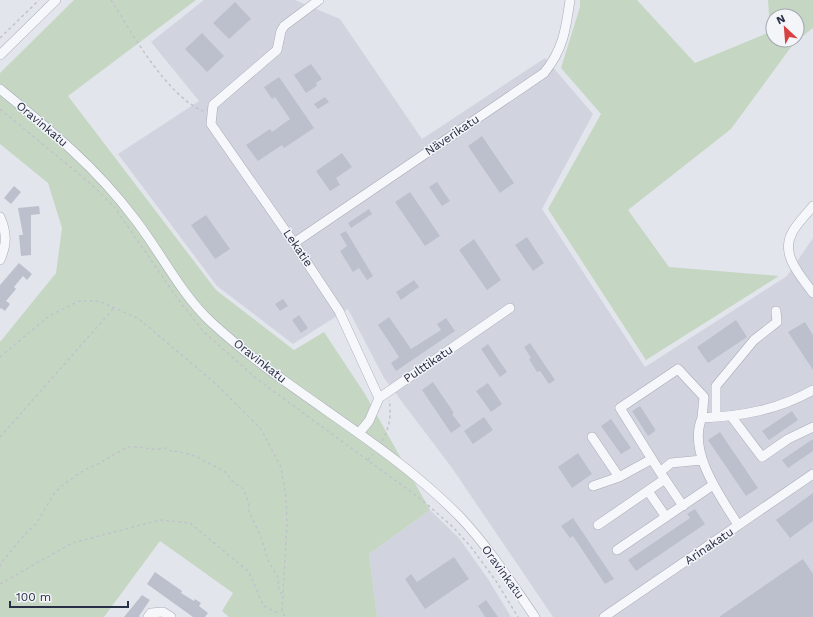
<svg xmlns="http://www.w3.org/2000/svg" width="813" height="617" font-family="'Work Sans',sans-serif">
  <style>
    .built { fill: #d1d4de }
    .green { fill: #c5d7c3; fill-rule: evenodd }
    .building { fill: #bcc0cc }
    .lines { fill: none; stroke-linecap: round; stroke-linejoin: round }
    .minor-casing { stroke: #a7abb7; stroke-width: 10 }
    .path { stroke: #c1c3cb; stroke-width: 1.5; stroke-dasharray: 3 3; stroke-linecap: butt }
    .minor { stroke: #f6f7fa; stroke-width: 9 }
    .labels { text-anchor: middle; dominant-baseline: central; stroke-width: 3; stroke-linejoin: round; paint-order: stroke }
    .street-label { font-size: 12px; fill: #292f46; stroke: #f3f5f9 }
  </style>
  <rect width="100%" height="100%" fill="#e3e5ec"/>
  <path class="built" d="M204 0H295L340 19 422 139 545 58 593 114 542 209 645 367 787 276 813 238V617H553L452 468 384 378 348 309 293 344 217 286 118 154 199 101 151 42Z
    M430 510 459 538 488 579 511 617H377L369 554Z"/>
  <path class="green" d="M74 0H196L68 96 216 290 294 350 324 332 365 394 430 510 369 554 377 617H229L222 611 233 593 160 541 104 617H0V342L56 273 62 228 48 183 0 144V73Z
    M580 0H637L695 63 770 32 768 0H813V28L794 43 731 129 628 210 669 267 779 276 646 360 548 209 601 114 561 68 580 7ZM773 16H797V40H773Z"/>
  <path class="building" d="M235 2 251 19 229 39 213 23Z
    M202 33 224 56 207 72 185 49Z
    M311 64 322 79 316 83 317 86 306 93 294 75Z
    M279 77 314 128 284 148 282 145 258 161 246 145 270 129 272 132 290 119 275 97 272 99 264 87Z
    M325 97 329 102 318 109 314 104Z
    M482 136 514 183 500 193 468 146Z
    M342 153 352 167 336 178 340 185 330 191 316 171Z
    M437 182 450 201 442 206 429 187Z
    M14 186 21 192 11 204 4 198Z
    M410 192 440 236 425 246 395 202Z
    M39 206 40 214 31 215V255L21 256 19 235H23L18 208Z
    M369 209 372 214 351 228 348 223Z
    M206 215 230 249 215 259 191 225Z
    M346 231 373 276 367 280 359 268 353 272 340 251 347 246 340 234Z
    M527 237 544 263 533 271 515 245Z
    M474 239 501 280 487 290 459 250Z
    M19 263 32 274 27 280 23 276 14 287 16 289 6 301 10 304 5 311 1 308 0 309V285Z
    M414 280 419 287 401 300 396 292Z
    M283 299 288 306 280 311 275 304Z
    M299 315 308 328 301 333 292 320Z
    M389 317 411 349 441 330 437 324 446 318 455 331 396 371 391 363 399 357 378 325Z
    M736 320 747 337 708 363 697 347Z
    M805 322 813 335V370L788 332Z
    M530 343 555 380 549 384 540 371 537 372 529 359 531 358 524 347Z
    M488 344 507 372 500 377 481 349Z
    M433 382 454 413 452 414 461 426 451 433 422 390Z
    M488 383 502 404 491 412 476 391Z
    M640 406 655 429V431L648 436 632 411Z
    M792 411 798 420 769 440 762 431Z
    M484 417 493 430 473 444 464 431Z
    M611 419 631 448 621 454 601 426Z
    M720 432 758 488 746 496 708 440Z
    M813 439V451L788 468 782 460Z
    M578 453 592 474 572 488 558 467Z
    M813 493V521L790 538 776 520Z
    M695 509 705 524 636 571 628 560 690 518 687 514Z
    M573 518 614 579 605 584 573 536 570 538 561 526Z
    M454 557 469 579 425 609 405 579 411 574 417 582Z
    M803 559 813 574V617H719Z
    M155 572 182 591 181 593 194 601 195 599 201 603 199 606 208 613 205 617H193L147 584Z
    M142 595 150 600 139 616 140 617H124Z
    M486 600 498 617H485L478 606Z"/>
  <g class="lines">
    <g class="minor-casing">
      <path id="minor" d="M319 0 284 26 281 31 277 50 213 105 211 124 294 243 339 311 379 398
        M0 55 56 0
        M0 89C49 129 96 167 134 218 160 251 180 293 211 322 289 394 388 442 462 519 490 549 512 584 535 617
        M813 206C806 215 797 223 792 233 780 255 801 276 813 293
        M0 217C7 233 7 244 0 260
        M294 243 544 73C563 50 566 29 570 0
        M731 416 762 457 788 439 813 427
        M716 417V386L754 340 777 322 776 311
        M359 433 369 421 379 398 510 308
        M592 437 619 477
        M660 472 620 408 678 369 704 397 702 418
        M593 486 619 477 652 459
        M648 491 666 517
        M683 506 660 472 671 463 702 460
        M598 525 665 479
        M738 525C721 497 687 452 702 418 742 416 778 410 813 390
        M617 550 713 485
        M148 617 151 613 163 612 171 617
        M604 617 813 474"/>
    </g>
    <path class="path" d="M111 0C132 33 166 95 203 111
      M0 38 39 0
      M0 109 91 184 115 208
      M117 211 180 302 204 332 257 379 422 500 453 527 471 547 496 581 518 617
      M0 357 49 316 79 301H99L139 319 216 384 261 429 281 467 286 497 287 523 282 611 285 617
      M0 437 114 308
      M382 441C389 429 392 414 389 400
      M368 460 373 454
      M0 567 1 563 26 533 36 524 55 492 63 485 84 470 96 465 127 447C140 445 153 452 166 448L173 452 176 451 195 456 216 467 227 473 230 479 244 490 249 505V511L261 537 268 560 278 578 279 591 282 594
      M0 584 72 543 160 520 190 523 249 572 263 605 275 612 282 611"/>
    <use href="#minor" class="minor"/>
  </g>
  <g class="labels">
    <g class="street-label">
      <text transform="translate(42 124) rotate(40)">Oravinkatu</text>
      <text transform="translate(452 135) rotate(-34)">Näverikatu</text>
      <text transform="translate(298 248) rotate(56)">Lekatie</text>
      <text transform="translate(260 361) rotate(38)">Oravinkatu</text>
      <text transform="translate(428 364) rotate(-34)">Pulttikatu</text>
      <text transform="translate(709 546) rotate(-34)">Arinakatu</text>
      <text transform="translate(503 572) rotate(54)">Oravinkatu</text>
    </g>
  </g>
  <g transform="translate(785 28) rotate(334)"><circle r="19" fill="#f3f5f9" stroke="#a2a6b1"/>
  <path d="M0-3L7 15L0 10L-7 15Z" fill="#d94041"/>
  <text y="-6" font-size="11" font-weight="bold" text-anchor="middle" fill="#292f46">N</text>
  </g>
  <path d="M10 601v6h118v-6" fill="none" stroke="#292f46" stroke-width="2"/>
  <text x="16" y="601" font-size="12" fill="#292f46" stroke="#f3f5f9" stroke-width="3" paint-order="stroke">100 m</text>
</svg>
